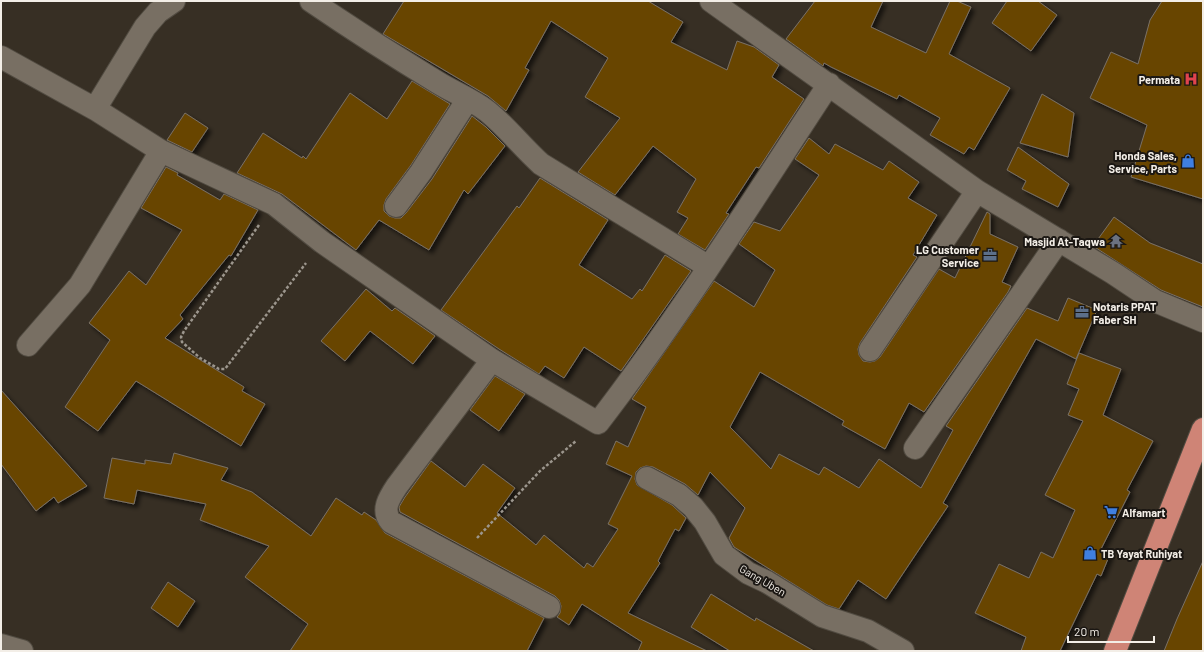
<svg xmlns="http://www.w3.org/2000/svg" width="1204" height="652" font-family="Barlow,sans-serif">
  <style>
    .building { fill: #674406; stroke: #7a7165; filter: url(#shadow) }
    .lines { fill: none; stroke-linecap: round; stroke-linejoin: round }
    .street-casing { stroke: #514b41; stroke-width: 24 }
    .highway-casing { stroke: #514b41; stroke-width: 24 }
    .path { stroke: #9c968d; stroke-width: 2.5; stroke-dasharray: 3 2; stroke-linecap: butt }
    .street { stroke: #786f63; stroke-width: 22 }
    .highway { stroke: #cf8476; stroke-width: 22 }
    .labels { text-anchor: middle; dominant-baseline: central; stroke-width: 4; stroke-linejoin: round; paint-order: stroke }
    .poi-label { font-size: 11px; font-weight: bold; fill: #f3eee7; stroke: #1b1713; text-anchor: end }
    .street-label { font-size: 11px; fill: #f3eee7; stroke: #1b1713 }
  </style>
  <defs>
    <filter id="shadow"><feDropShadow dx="3.5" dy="3.5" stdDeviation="2" flood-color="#0009"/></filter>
  </defs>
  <rect width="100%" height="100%" fill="#372f24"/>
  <path class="building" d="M404 1H648L683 22 671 42 727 70 737 41 754 47 779 65 772 77 804 99 759 168 756 167 726 213 729 214 705 250 678 234 688 218 677 212 696 179 653 146 615 195 578 172 620 118 585 97 608 58 551 21 525 68 529 70 506 111 488 96 383 34Z
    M815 1H883L871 27 926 53 950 1H957L971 7 949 54 1010 88 974 150 969 147 964 154 930 135 940 118 899 95 897 99 831 67 824 63 823 66 786 39Z
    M1007 1H1038L1057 15 1031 51 992 23Z
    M1162 1H1203V199L1131 177 1147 125 1090 98 1111 52 1138 64 1150 20Z
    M412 81 450 104 411 165 386 199 384 205V211L389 216 395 218H401L406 213 432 179 472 116 486 127 505 146 468 194 464 190 429 250 379 220 356 250 282 194 237 173 263 133 302 158 303 156 306 159 350 93 387 119Z
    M1042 94 1074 113 1068 157 1020 143Z
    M185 113 208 128 192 152 167 140Z
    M809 138 829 154 835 144 883 170 889 161 919 182 908 198 937 215 913 255 917 257 860 343 858 349 859 355 863 361 870 362 875 361 880 357 939 269 955 278 987 212 990 214V234L1018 247 1002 282 1011 286 1008 292 924 412 909 403 885 449 842 425 844 421 760 372 730 427 771 469 779 454 819 475 824 467 859 488 879 459 921 488 953 430 946 426 1027 308 1058 321 1068 298 1097 310 1076 359 1036 339 943 503 948 506 886 599 858 580 839 609 827 605 734 547 729 538 745 508 710 472 698 495 685 484 653 467 646 466 640 468 636 472 635 479 637 485 672 505 686 518 679 531 675 529 658 561 660 563 628 613 707 651H638L642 642 582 604 569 625 557 617 560 613 561 606 559 600 555 596 400 512 399 507 405 497 431 461 465 487 483 464 515 488 497 513 536 545 544 535 584 568 587 563 593 567 618 529 608 524 632 476 606 464 616 441 628 447 646 407 632 399 714 281 754 307 775 270 739 244 754 222 780 231 819 175 795 159Z
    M1018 147 1069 184 1058 207 1022 189 1026 181 1007 170Z
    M166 167 178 173 177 175 220 200 224 194 258 210 231 256 229 255 180 315 183 319 165 338 244 387 242 391 265 404 241 446 136 381 98 431 65 407 110 340 89 323 129 271 146 285 182 230 141 208Z
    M540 178 608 220 579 265 632 299 640 289 642 291 665 255 691 271 621 371 584 347 564 378 545 366 539 374 499 349 441 310 517 206 519 208Z
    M1114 217 1150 243 1203 264V307L1161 290 1093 246Z
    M366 289 392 311 395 308 435 336 413 364 370 331 345 361 321 341Z
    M1079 353 1121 369 1103 415 1153 441 1127 490 1130 492 1101 549 1110 554 1101 576 1097 574 1060 651H1021L1026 637 975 613 999 564 1029 578 1041 552 1053 558 1075 510 1045 495 1083 421 1068 415 1079 389 1067 384Z
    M495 376 525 394 499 431 470 410Z
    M1 390 87 486 58 503 54 497 36 511 1 464Z
    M174 453 228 468 221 480 252 492 311 536 336 498 362 515 364 512 376 520 385 533 544 618 527 651H290L308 624 245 577 269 546 200 520 206 504 137 490 134 504 104 498 112 458 145 464V460L171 464Z
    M1203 561V651H1164L1177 619Z
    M168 582 195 601 178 627 151 608Z
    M711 594 755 621 756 618 814 651H730L691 627Z"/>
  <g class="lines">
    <g class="street-casing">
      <path id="street" d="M311 1C352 29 394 56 437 82 453 92 471 99 487 111 507 127 522 147 541 164L709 267
        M711 1 977 191 1113 273 1155 301 1203 321
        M1 57 95 109 161 151 274 204 322 242 492 360 598 423C681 315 754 198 829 84
        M95 109 145 27 158 12 174 1
        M396 206 421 172 468 99
        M28 345 80 285 161 151
        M870 350 977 191
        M492 360 397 486C389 498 381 510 391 522L549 607
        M915 448 1059 240
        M647 478 679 495 693 507 705 522 724 555 748 573 767 582 822 616 868 631 903 651
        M1 645 22 651"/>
    </g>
    <g class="highway-casing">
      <path id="highway" d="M1115 651 1203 429"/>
    </g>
    <path class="path" d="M259 225 184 331 181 337 182 342 200 358 219 369H225L306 263
      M477 538 540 471 576 441"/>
    <use href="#street" class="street"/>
    <use href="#highway" class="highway"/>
  </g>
  <defs>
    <g id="hospital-bare" transform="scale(1.08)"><path d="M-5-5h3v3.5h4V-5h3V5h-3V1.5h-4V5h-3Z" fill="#e0444e" stroke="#1b1713" stroke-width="2.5" paint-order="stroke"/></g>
    <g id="shop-bare" transform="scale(1.08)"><path d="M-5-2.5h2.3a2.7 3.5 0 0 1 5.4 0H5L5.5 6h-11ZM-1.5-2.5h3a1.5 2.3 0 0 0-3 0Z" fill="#3f7fe0" stroke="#1b1713" stroke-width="2.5" paint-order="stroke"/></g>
    <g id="temple-bare" transform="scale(1.08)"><path d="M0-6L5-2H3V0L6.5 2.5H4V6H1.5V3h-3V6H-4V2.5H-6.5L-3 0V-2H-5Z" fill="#6b7280" stroke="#1b1713" stroke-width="2.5" paint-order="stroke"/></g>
    <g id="office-bare" transform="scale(1.08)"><path d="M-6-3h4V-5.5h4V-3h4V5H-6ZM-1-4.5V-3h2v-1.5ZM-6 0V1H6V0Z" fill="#5c6f8a" stroke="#1b1713" stroke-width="2.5" paint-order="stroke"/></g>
    <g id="supermarket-bare" transform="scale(1.08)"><path d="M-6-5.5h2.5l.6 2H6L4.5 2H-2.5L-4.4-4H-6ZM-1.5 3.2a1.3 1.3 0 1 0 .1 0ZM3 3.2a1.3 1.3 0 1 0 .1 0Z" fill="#3f7fe0" stroke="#1b1713" stroke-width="2.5" paint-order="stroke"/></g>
  </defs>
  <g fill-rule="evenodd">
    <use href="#hospital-bare" x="1191" y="79"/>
    <use href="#shop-bare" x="1188" y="161"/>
    <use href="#temple-bare" x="1116" y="241"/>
    <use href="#office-bare" x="990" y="255"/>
    <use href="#office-bare" x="1082" y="312"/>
    <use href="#supermarket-bare" x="1111" y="512"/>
    <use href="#shop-bare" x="1090" y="553"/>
  </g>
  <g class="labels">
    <g class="poi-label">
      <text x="1180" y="79">Permata</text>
      <text x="1177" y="155">Honda Sales,<tspan x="1177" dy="13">Service, Parts</tspan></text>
      <text x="1105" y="241">Masjid At-Taqwa</text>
      <text x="979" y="249">LG Customer<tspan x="979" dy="13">Service</tspan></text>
      <text x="1093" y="306" text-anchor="start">Notaris PPAT<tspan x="1093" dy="13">Faber SH</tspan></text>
      <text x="1122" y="512" text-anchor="start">Alfamart</text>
      <text x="1101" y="553" text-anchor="start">TB Yayat Ruhiyat</text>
    </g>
    <g class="street-label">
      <text transform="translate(763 580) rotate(30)">Gang Uben</text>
    </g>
  </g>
  <rect width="1204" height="652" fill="none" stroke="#f3eee7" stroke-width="4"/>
  <path d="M1068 636v6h86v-6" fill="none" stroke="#f3eee7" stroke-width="2"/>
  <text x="1074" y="636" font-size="12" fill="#f3eee7" stroke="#1b1713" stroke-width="3" paint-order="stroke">20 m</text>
</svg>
